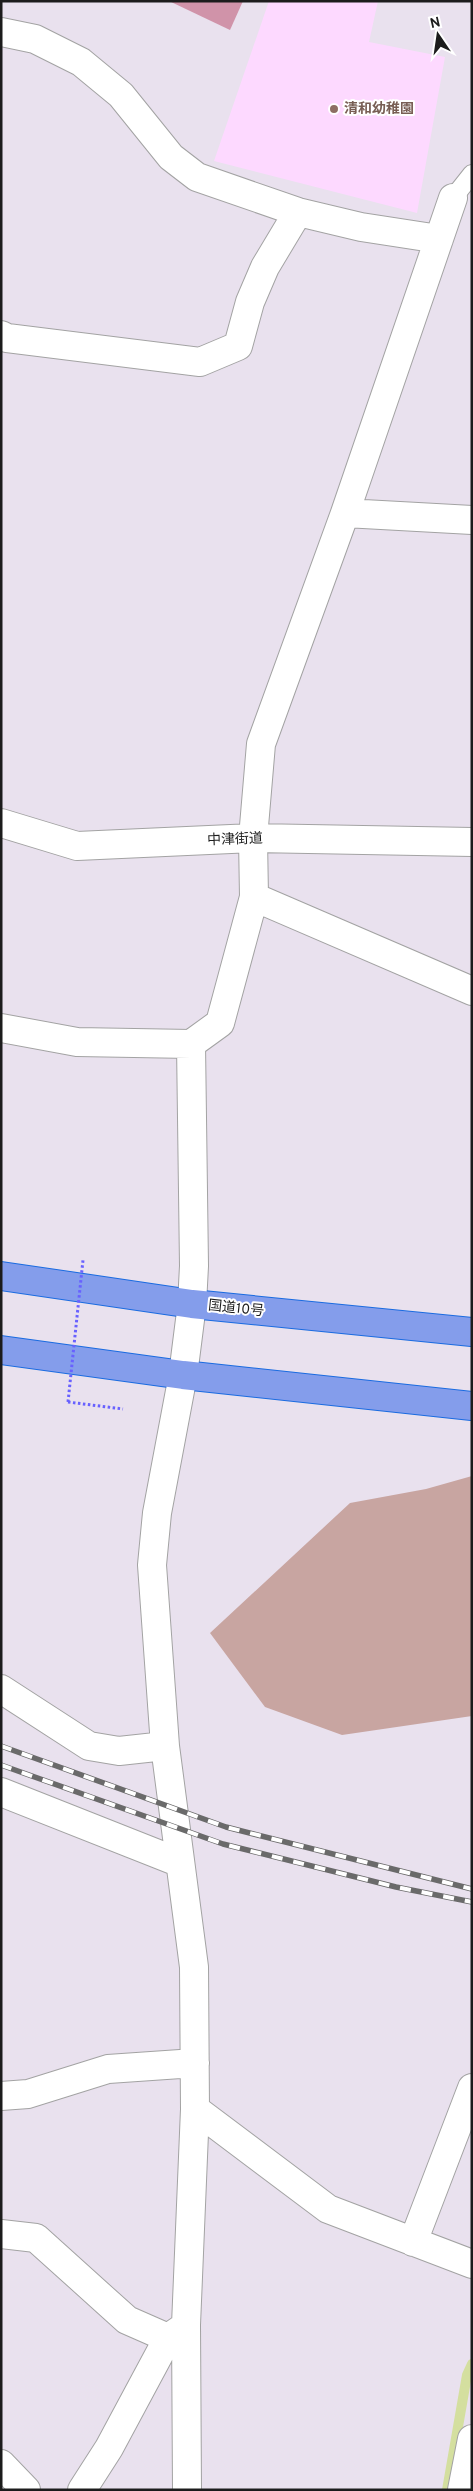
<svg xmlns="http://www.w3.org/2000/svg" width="473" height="2491" font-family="Overpass,'Noto Sans JP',sans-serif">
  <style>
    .education { fill: #fdd9ff }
    .forest { fill: #d093a9 }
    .cemetery { fill: #c8a5a1 }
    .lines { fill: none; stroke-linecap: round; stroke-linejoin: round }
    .stream { stroke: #d4df9f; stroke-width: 10 }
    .lane-casing { stroke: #a3a3a3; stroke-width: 20 }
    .street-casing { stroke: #a3a3a3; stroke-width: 30 }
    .highway-casing { stroke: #1a6be0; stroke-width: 30 }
    .path { stroke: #6861ff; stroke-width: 3; stroke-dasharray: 2.5 2.5; stroke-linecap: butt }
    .lane { stroke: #fff; stroke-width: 18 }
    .street { stroke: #fff; stroke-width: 28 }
    .highway { stroke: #849deb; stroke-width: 28 }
    .rail-casing { stroke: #6a6a6a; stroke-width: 5.5 }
    .rail { stroke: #fff; stroke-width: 4; stroke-dasharray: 11; stroke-linecap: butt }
    .path-bridge { stroke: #6861ff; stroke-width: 3; stroke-dasharray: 2.5 2.5; stroke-linecap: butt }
    .education-dot { fill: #8d6e63; stroke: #fff; stroke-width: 2 }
    .labels { text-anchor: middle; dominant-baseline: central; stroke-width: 4; stroke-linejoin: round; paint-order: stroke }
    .education-label { font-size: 14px; font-weight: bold; fill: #785e54; stroke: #fff; text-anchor: start }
    .street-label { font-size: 14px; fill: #1c1c1c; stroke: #fff }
  </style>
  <rect width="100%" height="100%" fill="#e9e1ee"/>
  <path class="education" d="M269 1H378L369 42 445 57 417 213 214 161Z"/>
  <path class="forest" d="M169 1H243L230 30Z"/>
  <path class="cemetery" d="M472 1476V1716L342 1735 265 1707 210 1633 350 1503 426 1489Z"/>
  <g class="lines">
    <path class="stream" d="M447 2490 467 2375 472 2364"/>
    <g class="lane-casing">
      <path id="lane" d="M453 198 472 174"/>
    </g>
    <g class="street-casing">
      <path id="street" d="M1 32 35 39 81 62 121 95 171 157 197 177 298 212 361 227 439 239
        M1 335 7 338 200 362 238 346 250 302 265 267 298 212
        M345 513 472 520
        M1 823 77 846 253 838 472 842
        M254 897 472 991
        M1 1028 77 1042 191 1044
        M1 1689 89 1746 119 1751 165 1746
        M1 1792 178 1862
        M1 2096 28 2094 108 2069 195 2063
        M195 2109 328 2209 472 2264
        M1 2234 36 2238 127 2320 168 2338
        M413 2242 472 2088
        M1 2464 26 2490
        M82 2490 109 2448 168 2338 181 2329
        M187 2490 186 2325 195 2109 194 1967 165 1746 152 1565 157 1513 183 1375 192 1304 194 1266 191 1044 220 1023 254 897 253 838 261 744 345 513 453 198
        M462 2490 472 2439"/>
    </g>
    <g class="highway-casing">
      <path id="highway" d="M1 1276 192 1304 472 1332
        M1 1350 183 1375 472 1406"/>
    </g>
    <path class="path" d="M68 1402 123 1409"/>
    <use href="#lane" class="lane"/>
    <use href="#street" class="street"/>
    <use href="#highway" class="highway"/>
    <g class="rail-casing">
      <path id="rail" d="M1 1746 226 1827 472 1889
        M1 1765 223 1844 396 1887 472 1902"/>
    </g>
    <use href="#rail" class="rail"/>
    <path class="path-bridge" d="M68 1402 83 1260"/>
  </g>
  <circle class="education-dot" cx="334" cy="109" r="5"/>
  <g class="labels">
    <g class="education-label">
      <text x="344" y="109">清和幼稚園</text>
    </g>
    <g class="street-label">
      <text transform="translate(235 840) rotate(-2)">中津街道</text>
      <text transform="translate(236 1309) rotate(6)">国道10号</text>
    </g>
  </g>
  <rect width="473" height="2491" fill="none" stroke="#1c1c1c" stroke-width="5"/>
  <g transform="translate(438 35) rotate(347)" stroke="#ffffff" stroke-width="4" paint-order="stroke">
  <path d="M0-4L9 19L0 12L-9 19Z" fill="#1c1c1c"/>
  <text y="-8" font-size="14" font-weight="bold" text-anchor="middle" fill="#1c1c1c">N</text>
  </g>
</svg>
